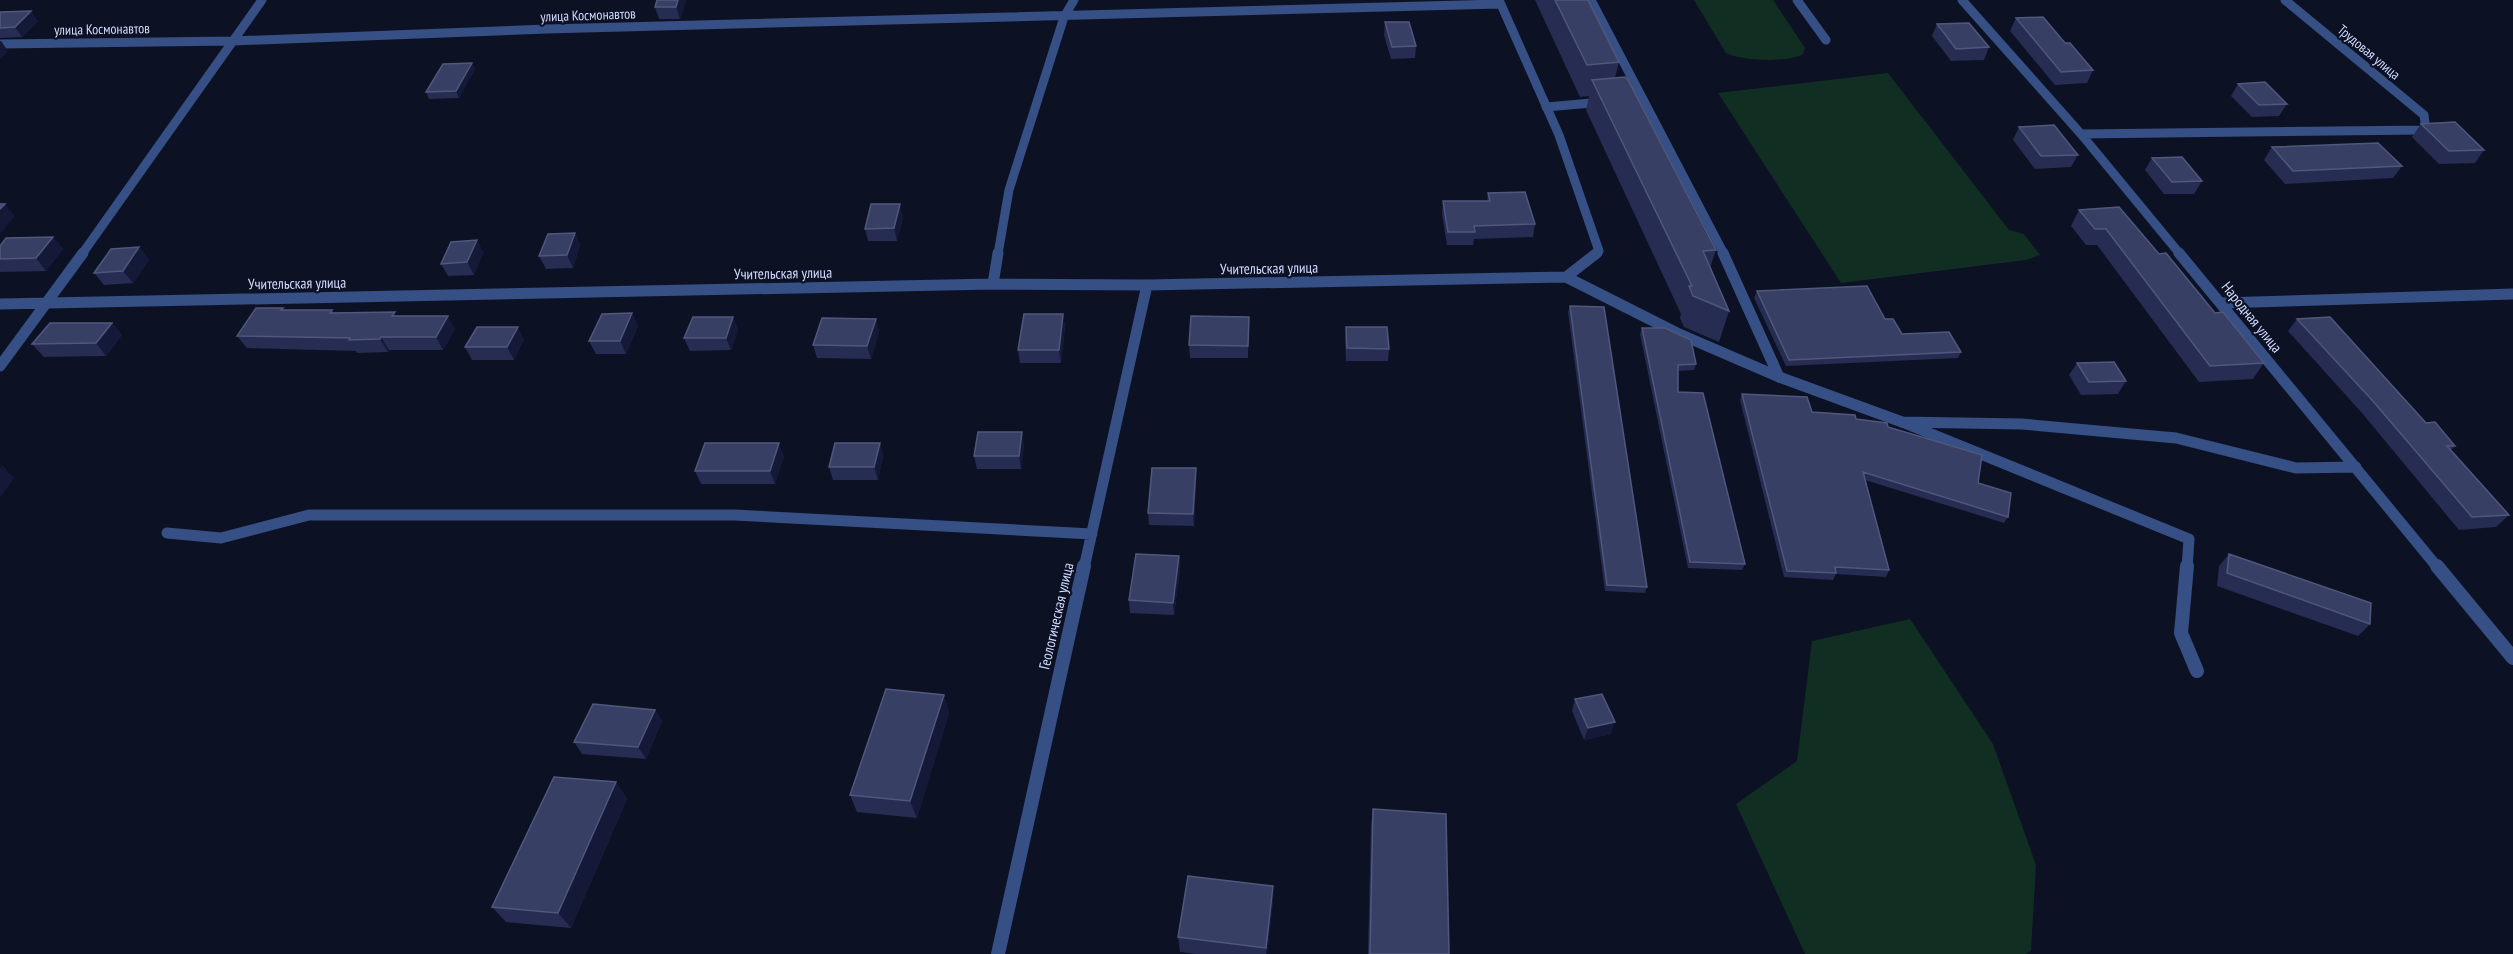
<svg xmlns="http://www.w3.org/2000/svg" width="2513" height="954" font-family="'PT Sans Narrow',sans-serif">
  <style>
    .green { fill: #102e22 }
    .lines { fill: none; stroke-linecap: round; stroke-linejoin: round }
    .lane-far2 { stroke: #364f85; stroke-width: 9 }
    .lane-far1 { stroke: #364f85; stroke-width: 11 }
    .lane { stroke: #364f85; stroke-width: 14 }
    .street-far2 { stroke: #364f85; stroke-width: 9 }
    .street-far1 { stroke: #364f85; stroke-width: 11 }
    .street { stroke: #364f85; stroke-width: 14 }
    .wall { fill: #262c52 }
    .shaded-wall { fill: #141938 }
    .building { fill: #383f65; stroke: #50577d; stroke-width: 1.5 }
    .labels { text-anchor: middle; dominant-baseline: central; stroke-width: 4.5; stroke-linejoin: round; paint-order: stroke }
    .far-street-label { font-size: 14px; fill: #d0dbff; stroke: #0d1124 }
    .street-label { font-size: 15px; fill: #d0dbff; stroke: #0d1124 }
  </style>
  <rect width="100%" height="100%" fill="#0d1124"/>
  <path class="green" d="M1694 0H1773L1805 48 1803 54C1789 63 1741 61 1726 53Z
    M1888 73 2009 230 2024 234 2040 255 2026 260 1841 283 1718 93Z
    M1910 619 1993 744 2036 865 2031 951 2025 954H1805L1736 804 1797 761 1812 641Z"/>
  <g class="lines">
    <path class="lane-far2" d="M1591 0 1724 254
      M1797 0 1826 40
      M1546 107 1603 102"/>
    <path class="lane-far1" d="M1723 253 1779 377
      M1902 422 2189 539 2187 568"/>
    <path class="lane" d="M2187 566 2181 633 2197 671"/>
    <path class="street-far2" d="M1499 0 1559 135 1599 251 1595 254
      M1962 0 2081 134 2180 254
      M0 44 232 41 547 29 1500 4
      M2081 134 2426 130 2424 115 2285 0
      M82 254 262 0
      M998 254 1009 190 1064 17 1074 0"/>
    <path class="street-far1" d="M2179 253 2438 568
      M1566 277 1597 253
      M993 284 998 253
      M2221 303 2513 294
      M0 304 993 284 1147 285 1566 277 1677 333 1779 377 1902 422 2022 424 2176 438 2296 468 2356 467
      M0 366 83 253
      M167 533 221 538 309 515H735L1092 534
      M1084 568 1147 285"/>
    <path class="street" d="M2437 566 2513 658
      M998 954 1084 566"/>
  </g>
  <path class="wall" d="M657 0H686L680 19H659L655 7Z
    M1535 0H1588L1619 62 1615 78 1716 250 1710 268 1729 311 1719 342 1684 327 1680 318 1681 314 1586 110 1589 96 1580 97Z
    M0 12 38 21 22 37 0 38Z
    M2016 18 2065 43 2093 70 2087 83 2055 85 2010 31Z
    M1385 22 1416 46 1415 58 1391 59 1384 35Z
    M1937 24 1989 47 1984 60 1951 61 1932 36Z
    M472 63 475 69 459 98 429 99 426 92Z
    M2238 84 2287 104 2279 116 2252 117 2231 96Z
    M2421 124 2484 150 2475 163 2439 164 2412 137Z
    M2019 127 2078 155 2071 167 2035 169 2013 140Z
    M2272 147 2402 166 2393 178 2285 184 2264 160Z
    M2152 158 2202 181 2194 194H2164L2145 170Z
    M1488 193 1535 224 1533 237 1474 239 1473 245H1447L1442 214 1443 201H1487Z
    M2079 210 2159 254 2215 313 2264 363 2253 379 2199 382 2097 245H2086L2071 226Z
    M903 217 897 241H868L865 229Z
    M575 233 580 245 573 268 546 269 539 256Z
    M53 237 63 249 46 271 0 272V246Z
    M477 240 483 253 474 275 448 276 441 264Z
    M139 247 149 260 133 283 104 285 94 273Z
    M1757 291 1885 319 1902 334 1961 352 1958 358 1786 366 1754 298Z
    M1570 306 1647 587 1645 593 1605 591 1568 312Z
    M283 308 284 310H332L334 313 398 316 455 329 443 350H389L388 352 357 353 356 351 247 348 237 336Z
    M632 313 638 326 626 354H596L589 341Z
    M1063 314 1065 327 1061 363H1020L1018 350Z
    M733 317 738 330 731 350 690 351 684 338Z
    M1249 317 1248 358H1190L1189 345Z
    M876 319 879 332 871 359 817 358 813 345Z
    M2297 319 2455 446 2451 450 2509 515 2496 527 2459 530 2362 413 2288 331Z
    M112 323 122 335 106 356 44 357 32 344Z
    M1346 327 1389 349 1388 361H1346L1345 340Z
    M1642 328 1696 364 1694 370 1678 371V392L1745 564 1742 570 1688 568 1640 334Z
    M524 339 514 360H472L465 347Z
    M2077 363 2126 381 2118 394 2081 395 2069 375Z
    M1742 394 1812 412 1856 419 1888 427 1978 483 2008 517 2004 523 1865 480 1889 570 1886 577 1836 574 1833 580 1784 577 1740 400Z
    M880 443 883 456 878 480H833L829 467Z
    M1024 445 1021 469H977L974 456Z
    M784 456 775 484H701L695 471Z
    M1196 468V481L1194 526 1149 525 1148 513Z
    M2229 554 2370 624 2358 636 2217 586 2219 566Z
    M1179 556 1180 569 1174 615 1130 613 1129 600Z
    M944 695 949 713 917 818 857 812 850 795Z
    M1575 699 1611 734 1584 740 1572 711Z
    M655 710 662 721 646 759 582 754 574 742Z
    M616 782 627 799 571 928 506 922 492 907Z
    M1373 809 1449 954H1368L1371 825Z
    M1273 902 1267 954H1197L1180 952 1178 937Z"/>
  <path class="shaded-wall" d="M678 0H686L680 19 676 7Z
    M31 11 38 21 22 37 15 27Z
    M0 41H1L8 51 0 59Z
    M472 63 475 69 459 98 456 91Z
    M5 204 15 216 0 234V209Z
    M900 204 903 217 897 241 894 228Z
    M575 233 580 245 573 268 567 255Z
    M53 237 63 249 46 271 36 258Z
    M477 240 483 253 474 275 467 262Z
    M139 247 149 260 133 283 123 271Z
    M632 313 638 326 626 354 620 341Z
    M1063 314 1065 327 1061 363 1059 350Z
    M448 316 455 329 443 350 436 337Z
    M733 317 738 330 731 350 726 338Z
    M876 319 879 332 871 359 867 346Z
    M112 323 122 335 106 356 96 343Z
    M518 327 524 339 514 360 507 347Z
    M381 337 389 350 388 352 380 339Z
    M1022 432 1024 445 1021 469 1019 456Z
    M779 443 784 456 775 484 770 471Z
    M880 443 883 456 878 480 874 467Z
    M2 465 14 478 0 498V468Z
    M1196 468V481L1194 526 1193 514Z
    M1179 556 1180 569 1174 615 1173 603Z
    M944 695 949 713 917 818 910 801Z
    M655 710 662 721 646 759 638 747Z
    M1615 722 1611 734 1584 740 1588 728Z
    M616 782 627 799 571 928 558 913Z
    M1273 886V902L1267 954H1266Z"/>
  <path class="building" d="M657 0H678L676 7H655Z
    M1555 0H1588L1619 62 1587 65Z
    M31 11 15 27 0 28V12Z
    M2043 17 2065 43H2070L2093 70 2061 72 2016 18Z
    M1385 22H1409L1416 46 1392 47Z
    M1969 23 1989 47 1956 49 1937 24Z
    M472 63 456 91 426 92 443 64Z
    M1625 77 1628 80 1716 250 1703 251 1729 311 1693 296 1689 286H1692L1592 80Z
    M2265 82 2287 104 2259 105 2238 84Z
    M2455 122 2484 150 2449 151 2421 124Z
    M2054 125 2078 155 2041 156 2019 127Z
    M2378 143 2402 166 2293 171 2272 147Z
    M2182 157 2202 181 2172 182 2152 158Z
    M1525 192 1535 224 1474 226 1475 232H1448L1443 201H1490L1488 193Z
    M0 204H5L0 209Z
    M871 204H900L894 228 865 229Z
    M2119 207 2159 254 2166 253 2215 313 2223 312 2264 363 2210 366 2106 229H2095L2079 210Z
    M575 233 567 255 539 256 548 234Z
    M53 237 36 258 0 259V246L6 238Z
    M477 240 467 262 441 264 451 242Z
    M139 247 123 271 94 273 111 249Z
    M1867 286 1885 319H1893L1902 334 1949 332 1961 352 1789 360 1757 291Z
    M1570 306 1604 307 1647 587 1607 585Z
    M256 308H283L281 310H332L330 313 395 312 392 316H448L436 337H381L380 339 349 340 350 338 237 336Z
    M632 313 620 341H589L602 314Z
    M1024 314H1063L1059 350H1018Z
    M1191 316 1249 317 1248 346 1189 345Z
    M693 317H733L726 338H684Z
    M2330 317 2426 423 2435 422 2455 446H2447L2509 515 2472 517 2372 400 2297 319Z
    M822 318 876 319 867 346 813 345Z
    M50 323H112L96 343 32 344Z
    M477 327H518L507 347H465Z
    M1346 327H1387L1389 349 1347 348Z
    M1642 328H1665L1691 340 1696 364 1678 365V392L1703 393 1745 564 1690 562Z
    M2114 362 2126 381 2089 382 2077 363Z
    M1742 394 1807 397 1812 412 1855 415 1856 419 1887 423 1888 427 1982 455 1978 483 2011 493 2008 517 1863 472 1889 570 1835 567 1836 573 1787 571Z
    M978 432H1022L1019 456H974Z
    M705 443H779L770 471H695Z
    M835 443H880L874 467H829Z
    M1152 468H1196L1193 514 1148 513Z
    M1136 554 1179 556 1173 603 1129 600Z
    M2229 554 2371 603 2370 624 2227 573Z
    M886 689 944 695 910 801 850 795Z
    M1602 694 1615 722 1588 728 1575 699Z
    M593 704 655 710 638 747 574 742Z
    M554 777 616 782 558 913 492 907Z
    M1373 809 1446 814 1449 954H1370Z
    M1188 876 1273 886 1266 948 1178 937Z"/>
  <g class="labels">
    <g class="far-street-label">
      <text transform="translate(588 15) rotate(-2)">улица Космонавтов</text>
      <text transform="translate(102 29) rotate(-1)">улица Космонавтов</text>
      <text transform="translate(2369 52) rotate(40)">Трудовая улица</text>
    </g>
    <g class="street-label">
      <text transform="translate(1269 268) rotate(-1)">Учительская улица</text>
      <text transform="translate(783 273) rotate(-1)">Учительская улица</text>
      <text transform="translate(297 283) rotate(-1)">Учительская улица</text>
      <text transform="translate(2252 317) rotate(51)">Народная улица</text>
      <text transform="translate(1056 616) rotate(-77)">Геологическая улица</text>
    </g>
  </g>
</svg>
